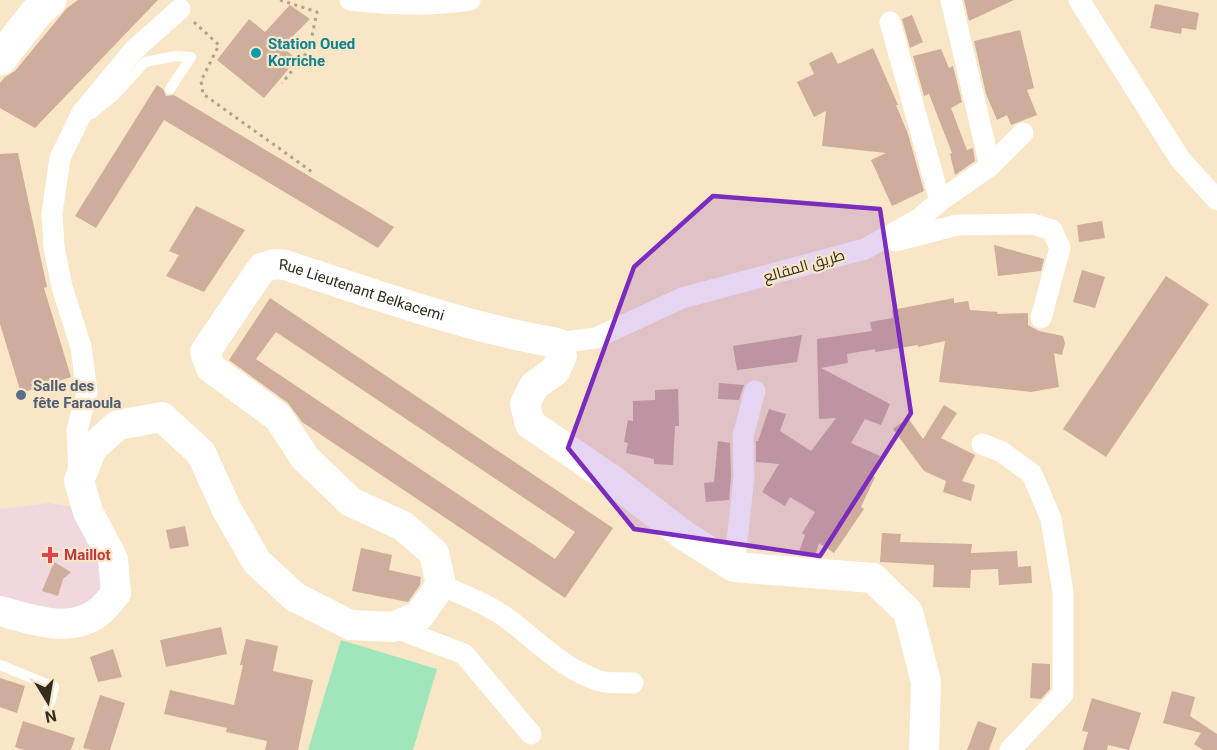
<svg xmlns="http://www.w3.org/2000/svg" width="1217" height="750" font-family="Roboto,Cairo,sans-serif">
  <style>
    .medical { fill: #f1d7de }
    .green { fill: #9fe6bc }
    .building { fill: #cfad9c; fill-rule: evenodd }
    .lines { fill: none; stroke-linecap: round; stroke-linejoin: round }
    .path { stroke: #b1a28a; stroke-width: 3; stroke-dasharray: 3 4.5; stroke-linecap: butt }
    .lane { stroke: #fff; stroke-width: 10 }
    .street { stroke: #fff; stroke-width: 21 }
    .secondary { stroke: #fff; stroke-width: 30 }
    .primary { stroke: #fff; stroke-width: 33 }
    .marked { fill: #7b2cbf; fill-opacity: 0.2; stroke: #7b2cbf; stroke-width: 4.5; stroke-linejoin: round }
    .culture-dot { fill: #0f9aa8; stroke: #f9e6c7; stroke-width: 2 }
    .service-dot { fill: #5c6f8a; stroke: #f9e6c7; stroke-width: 2 }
    .health-dot { fill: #e0444e; stroke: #f9e6c7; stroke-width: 2 }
    .labels { text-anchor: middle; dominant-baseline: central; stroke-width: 4.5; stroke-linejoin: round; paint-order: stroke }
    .culture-label { font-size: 15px; font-weight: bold; fill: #0d838f; stroke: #f9e6c7; text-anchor: start }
    .street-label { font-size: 15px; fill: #332c1f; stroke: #f9e6c7 }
    .service-label { font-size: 15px; font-weight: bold; fill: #4e5e75; stroke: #f9e6c7; text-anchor: start }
    .health-label { font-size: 15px; font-weight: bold; fill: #be3a42; stroke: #f9e6c7; text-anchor: start }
  </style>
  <rect width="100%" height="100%" fill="#f9e6c7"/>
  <path class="medical" d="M49 503 72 507 105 570 99 596 73 617 0 600V509Z"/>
  <path class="green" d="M341 640 437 669 413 750H308Z"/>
  <path class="building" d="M78 0H158L35 128 0 108V83L5 77 15 71 67 8Z
    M964 0H1014L969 21Z
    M1155 4 1199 13 1196 30 1182 28 1181 34 1150 28Z
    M290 5 310 19 282 47 297 59 264 98 217 60 249 19 265 32Z
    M912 15 923 42 910 48 902 19Z
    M1020 30 1034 88 1027 90 1037 115 1011 125 1007 115 997 120 986 94 974 41Z
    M873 48 898 105H896L908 134 924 191 892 206 871 160 886 153 822 146 826 111 814 117 797 82 814 74 809 63 832 52 838 64Z
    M941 49 949 68 953 66 962 102 951 108 967 150 973 148 975 161 955 175 950 154 952 153 929 94 924 96 913 56Z
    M157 85 163 89 166 96 174 95 394 227 378 248 164 120 96 228 75 216Z
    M18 153 47 287 44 288 71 377 21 393 0 324V154Z
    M196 206 245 230 204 292 166 276 179 255 169 251Z
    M1102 221 1105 238 1079 242 1077 225Z
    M994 245 1044 259 1041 271 998 276Z
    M1082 270 1105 277 1095 308 1073 302Z
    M1166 276 1209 304 1106 457 1063 429Z
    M270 298 613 528 565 598 302 422 288 403 229 360ZM276 332 575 532 555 559 256 359Z
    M954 298V303L968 301 970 310 998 312 997 314 1028 313V325L1039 331 1063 336 1065 343 1062 355 1054 353 1059 387 1031 392 939 382 945 341 918 347V345L875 352V349L847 354 848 363 821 368 890 404 881 425 865 419 851 443 880 456 871 475 875 477 861 507 864 509 834 553 819 543 815 556 798 555 805 535 802 533 815 512 790 497 785 506 762 492 779 464 756 462V441H758L769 409 786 414 780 431 811 451 836 418 819 419 817 339 872 331 870 322 893 318 892 310Z
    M802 335 797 362 737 370 733 346Z
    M719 383 744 385 739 400 718 399Z
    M678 389 679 426H675L673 465 654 464V459L626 453 628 443 624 442 628 420 633 421V401L655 400V390Z
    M944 405 957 413 941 438 975 455 962 481 975 485 971 501 943 492 946 481 924 471 893 429 908 418 923 439Z
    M718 441 730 443 731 476 729 500 706 502 704 483 714 482Z
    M185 526 189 546 170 549 166 530Z
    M882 533 901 534 900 542 972 544 971 553 1017 551 1018 567 1031 566 1032 583 999 585 998 569 971 570 970 588 933 587 934 565 880 562Z
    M361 548 392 555 389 570 421 577 420 585 408 602 352 591Z
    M54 562 71 572 63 579 58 596 42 591Z
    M221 627 227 654 166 667 160 640Z
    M246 639 278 646 273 671 313 680 298 750H265L267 741 226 732 227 728 164 714 170 690 234 705 243 665H240Z
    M113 649 122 677 98 682 90 657Z
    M1032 663 1050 664V689L1041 699 1030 698Z
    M0 678 25 686 17 713 0 707Z
    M1172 691 1195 697 1190 716 1217 734V750H1203L1194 744 1201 733 1163 723Z
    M100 695 125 703 110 750H91L83 748Z
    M1092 698 1141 713 1129 750 1108 745 1107 750H1083L1088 732 1082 731Z
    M23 721 75 738 71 750H24L15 747Z
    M978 721 997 728 989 750H967Z"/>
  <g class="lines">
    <path class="path" d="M280 0 317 12 309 50 282 83
      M194 22 219 45 201 81 203 94 315 174"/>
    <path class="lane" d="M92 114 115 95 145 62 176 56 191 57 170 89
      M0 665 54 687 47 713"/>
    <path class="street" d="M350 0C391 5 430 6 470 0
      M951 0 990 166
      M1079 0 1180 159 1217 200
      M890 22 940 201
      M895 241 957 225 1033 224 1052 230 1060 248 1041 318
      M557 343 596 338 682 298 865 249 919 219 940 201 990 166 1023 133
      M982 444 1002 452 1032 474 1051 519 1063 592V694L1010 750
      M79 473 77 430 87 392 81 347 62 287 54 247 52 213 60 158 82 113 134 50 180 9
      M734 567 744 477 743 436 755 391
      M441 585C463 595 488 604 508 619 537 641 564 670 600 681 610 684 623 682 633 683
      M393 627 464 654 531 734"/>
    <path class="secondary" id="s1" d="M0 611C30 619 72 635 100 611 106 606 111 599 116 593L113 559 88 512 79 481 92 448 118 425 162 417 201 453 227 510 257 562 295 597 350 625 393 627 419 616 441 585 434 553 403 526 351 502 305 458 278 417 211 368 205 352 262 268 274 264 285 265C375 294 464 327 557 343L562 356 555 371 534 386 525 404 530 424 612 480 685 536 734 567 873 578 908 612 926 682 924 750"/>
    <path class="primary" d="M0 59 36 13 50 0"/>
  </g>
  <path class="marked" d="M713 196 880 209 911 413 820 556 634 529 568 448 634 267Z"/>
  <circle class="culture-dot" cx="256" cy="53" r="6"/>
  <circle class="service-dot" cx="21" cy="395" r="6"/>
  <path class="health-dot" d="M47 546h6v6h6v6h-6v6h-6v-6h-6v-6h6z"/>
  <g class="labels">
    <g class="culture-label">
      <text x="268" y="44">Station Oued<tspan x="268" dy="17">Korriche</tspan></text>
    </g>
    <g class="street-label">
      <text transform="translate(804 266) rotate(-16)">طريق المقالع</text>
      <text stroke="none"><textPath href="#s1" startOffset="1311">Rue Lieutenant Belkacemi</textPath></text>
    </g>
    <g class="service-label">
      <text x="33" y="386">Salle des<tspan x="33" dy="17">fête Faraoula</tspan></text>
    </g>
    <g class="health-label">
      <text x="64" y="555">Maillot</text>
    </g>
  </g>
  <g transform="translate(48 702) rotate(169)" stroke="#f9e6c7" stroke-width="4.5" paint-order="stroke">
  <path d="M0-4.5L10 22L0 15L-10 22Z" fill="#332c1f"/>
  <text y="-9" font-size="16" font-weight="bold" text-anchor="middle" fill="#332c1f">N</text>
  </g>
</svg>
